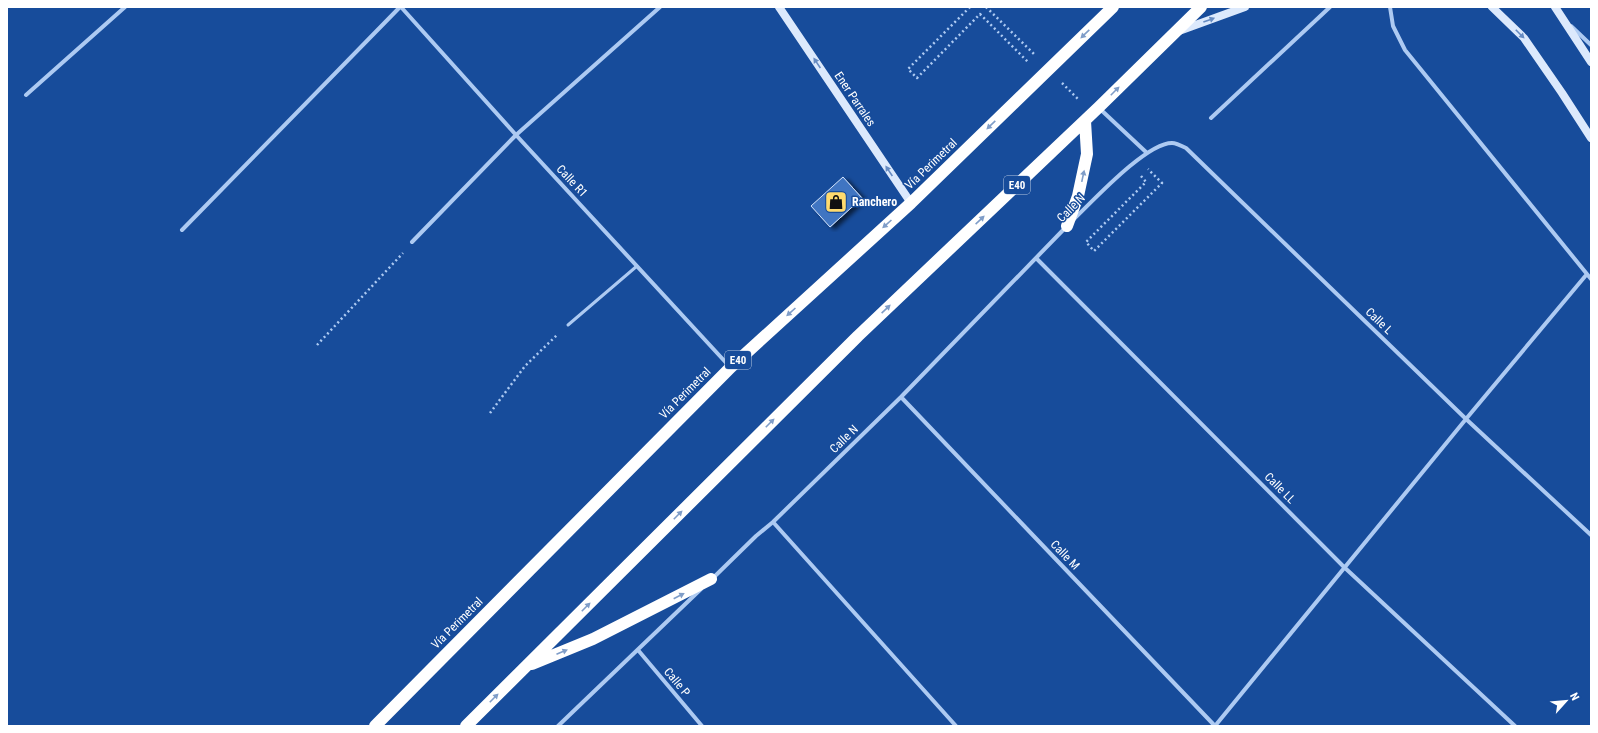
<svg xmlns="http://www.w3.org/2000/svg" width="1598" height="733" font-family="'Roboto Condensed',sans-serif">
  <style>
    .building { fill: #4075c2; stroke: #d5e5fc; filter: url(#shadow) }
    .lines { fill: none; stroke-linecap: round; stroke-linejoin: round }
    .path { stroke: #adcaf2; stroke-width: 2.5; stroke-dasharray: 2 3; stroke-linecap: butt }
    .lane { stroke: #adcaf2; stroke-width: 3 }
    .street { stroke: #adcaf2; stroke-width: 4 }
    .secondary { stroke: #dce9fc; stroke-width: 8 }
    .highway { stroke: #fff; stroke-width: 12 }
    .oneway { fill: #668bc2 }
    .oneway2 { fill: #7f9dc8 }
    .labels { text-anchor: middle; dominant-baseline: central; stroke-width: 3; stroke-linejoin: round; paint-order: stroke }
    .shield { fill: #174c9b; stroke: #b9c9e1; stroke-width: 1 }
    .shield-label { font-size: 11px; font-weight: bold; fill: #fff }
    .street-label { font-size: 12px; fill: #fff; stroke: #174c9b }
    .poi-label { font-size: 12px; font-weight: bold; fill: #fff; stroke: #174c9b; text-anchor: start }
  </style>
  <defs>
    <filter id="shadow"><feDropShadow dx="4.5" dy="2.5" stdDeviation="2" flood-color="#0009"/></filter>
  </defs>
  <rect width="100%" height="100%" fill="#174c9b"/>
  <path class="building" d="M843 177 862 198 830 227 811 206Z"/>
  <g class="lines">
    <path class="path" d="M970 7 908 69 917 78 980 14 1029 63
      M986 7 1035 55
      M1062 83 1078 99
      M1141 176 1146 182 1086 242 1094 251 1162 183 1148 169
      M317 345 403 253
      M490 413 525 366 557 335"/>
    <path class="lane" d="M568 325 637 266"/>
    <path class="street" d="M401 7 516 135 730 367
      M1390 7 1393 26 1405 50 1591 279
      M1571 26 1591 45
      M26 95 125 7
      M1099 108 1147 153
      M1211 118 1330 7
      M1074 219C1093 201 1146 143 1172 143 1176 143 1182 146 1186 148L1466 419 1591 535
      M182 230 400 7
      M412 242 516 135 660 7
      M1036 258 1344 567 1515 726
      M901 397 1215 726
      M773 522 956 726
      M712 579 756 536 773 522 901 397 1066 227
      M638 650 702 726
      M558 726 701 589
      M1215 726 1466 419 1587 274"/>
    <path class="secondary" d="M779 7 911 203
      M1492 7 1524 38 1562 93 1591 138
      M1555 7 1591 62
      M1179 31 1245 7"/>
    <path class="highway" d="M1067 226 1078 196 1087 154 1085 121
      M532 664 593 639 711 579
      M375 726 731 367 911 203 1113 7
      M466 726 858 336 1099 107 1201 7"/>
  </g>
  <defs><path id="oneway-solid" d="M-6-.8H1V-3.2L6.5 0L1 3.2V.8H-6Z"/></defs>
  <g class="oneway">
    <use href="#oneway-solid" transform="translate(1209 20) rotate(-20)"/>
    <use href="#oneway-solid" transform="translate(1520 34) rotate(45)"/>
    <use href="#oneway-solid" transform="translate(817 63) rotate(-124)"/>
    <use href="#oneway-solid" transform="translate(889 171) rotate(-124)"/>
  </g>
  <g class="oneway2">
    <use href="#oneway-solid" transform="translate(1085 34) rotate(136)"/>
    <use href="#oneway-solid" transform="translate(1115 91) rotate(-45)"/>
    <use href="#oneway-solid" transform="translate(991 125) rotate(136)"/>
    <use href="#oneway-solid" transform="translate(1083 176) rotate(-78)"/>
    <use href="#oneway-solid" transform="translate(980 220) rotate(-43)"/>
    <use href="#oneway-solid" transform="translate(887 224) rotate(138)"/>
    <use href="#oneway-solid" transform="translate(886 309) rotate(-43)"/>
    <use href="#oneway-solid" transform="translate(791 312) rotate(138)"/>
    <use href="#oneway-solid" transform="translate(770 423) rotate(-45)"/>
    <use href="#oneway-solid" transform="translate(678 515) rotate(-45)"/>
    <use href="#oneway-solid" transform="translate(679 596) rotate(-27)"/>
    <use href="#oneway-solid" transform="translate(586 607) rotate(-45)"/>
    <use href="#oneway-solid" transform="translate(562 652) rotate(-23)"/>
    <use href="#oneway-solid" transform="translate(494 698) rotate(-45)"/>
  </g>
  <defs>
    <g id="shop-square" transform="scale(1.15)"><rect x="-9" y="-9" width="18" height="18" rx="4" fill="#ffda6e" stroke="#174c9b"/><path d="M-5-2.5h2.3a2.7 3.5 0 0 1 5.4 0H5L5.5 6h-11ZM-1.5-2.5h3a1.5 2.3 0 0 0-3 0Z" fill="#111"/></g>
  </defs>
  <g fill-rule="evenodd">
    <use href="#shop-square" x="836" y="202"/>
  </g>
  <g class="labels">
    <g class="shield">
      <rect x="1004" y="176" width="26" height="18" rx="3"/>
      <rect x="725" y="351" width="26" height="18" rx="3"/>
    </g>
    <g class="shield-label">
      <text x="1017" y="185">E40</text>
      <text x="738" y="360">E40</text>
    </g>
    <g class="street-label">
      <text transform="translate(855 99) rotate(56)">Ener Parrales</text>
      <text transform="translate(931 164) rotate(-44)">Vía Perimetral</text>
      <text transform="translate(572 181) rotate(47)">Calle R1</text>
      <text transform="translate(1071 208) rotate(-45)">Calle N</text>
      <text transform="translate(1379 321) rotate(44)">Calle L</text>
      <text transform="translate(685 393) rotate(-45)">Vía Perimetral</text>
      <text transform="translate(844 439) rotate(-44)">Calle N</text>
      <text transform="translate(1280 488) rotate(45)">Calle LL</text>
      <text transform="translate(1065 555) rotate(46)">Calle M</text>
      <text transform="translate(457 623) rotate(-45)">Vía Perimetral</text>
      <text transform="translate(677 682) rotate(50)">Calle P</text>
    </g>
    <g class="poi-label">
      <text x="852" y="202">Ranchero</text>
    </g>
  </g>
  <rect width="1598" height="733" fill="none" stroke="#ffffff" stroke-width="16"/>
  <g transform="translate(1566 701) rotate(63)" stroke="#174c9b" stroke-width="3" paint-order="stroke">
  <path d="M0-3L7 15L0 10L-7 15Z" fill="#ffffff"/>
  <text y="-6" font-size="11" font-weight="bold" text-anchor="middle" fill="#ffffff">N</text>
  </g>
</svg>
